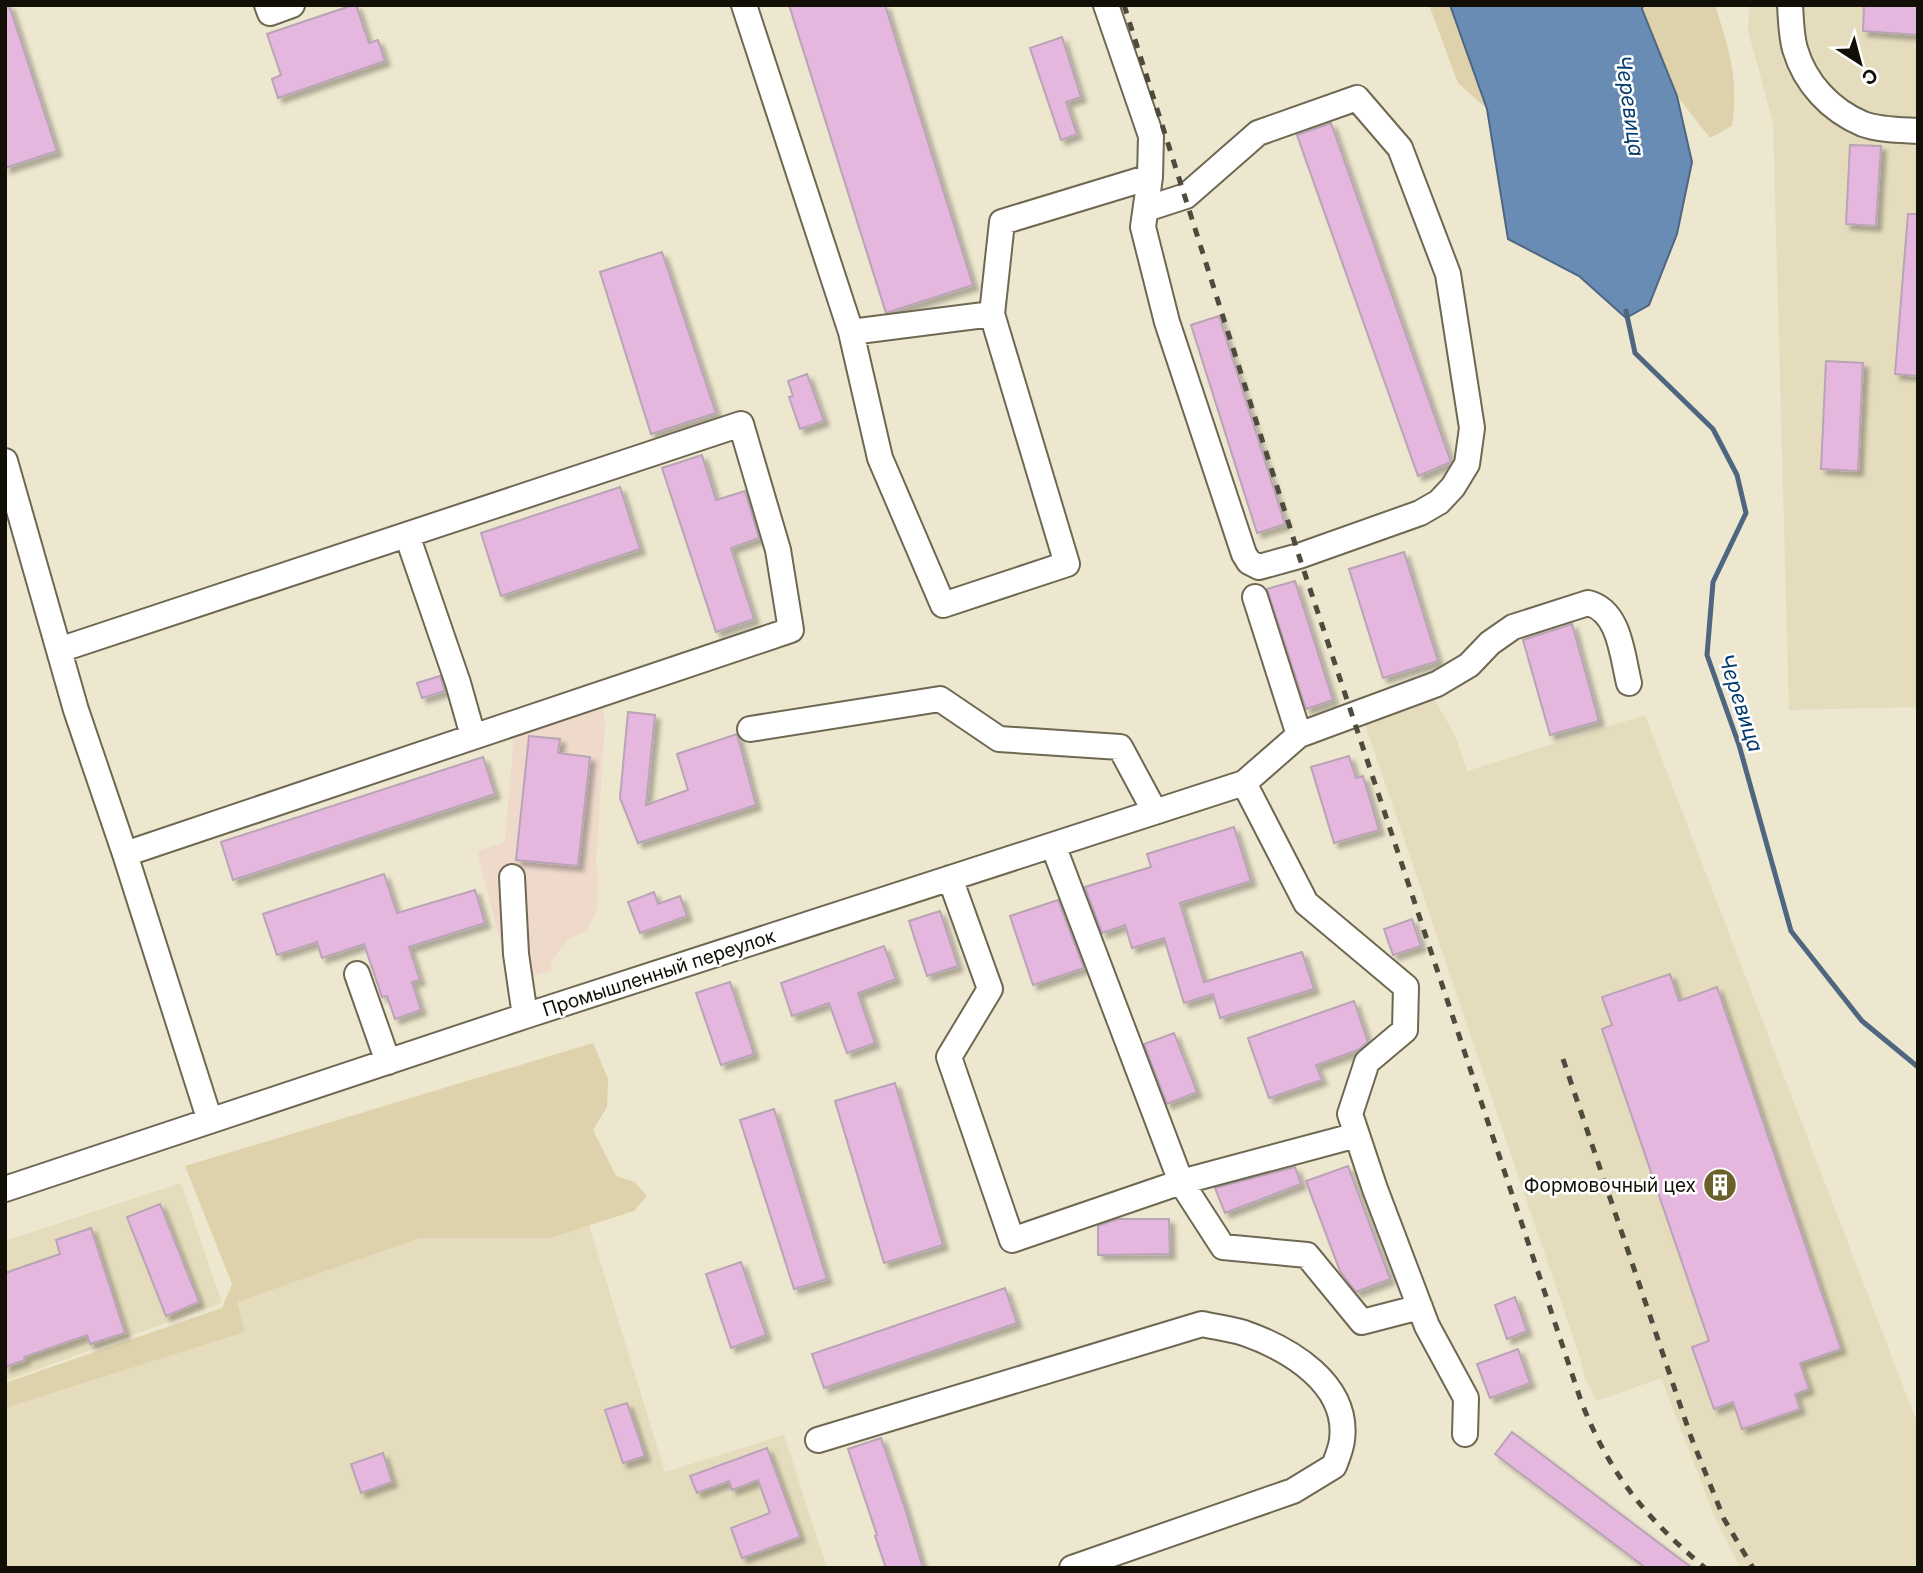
<svg xmlns="http://www.w3.org/2000/svg" width="1923" height="1573" font-family="Inter,sans-serif">
  <style>
    .commercial { fill: #eed9cb }
    .built { fill: #e5dcbd }
    .green { fill: #ddd2ab }
    .water { fill: #698cb5; stroke: #4f6681; stroke-width: 2 }
    .lines { fill: none; stroke-linecap: round; stroke-linejoin: round }
    .stream { stroke: #4f6681; stroke-width: 5 }
    .building { fill: #e5b7de; stroke: #b8a4b4; stroke-width: 2; filter: url(#shadow) }
    .minor-casing { stroke: #6e6853; stroke-width: 28 }
    .minor { stroke: #fff; stroke-width: 24 }
    .rail { stroke: #4e4a3e; stroke-width: 5; stroke-dasharray: 9 9; stroke-linecap: butt }
    .labels { text-anchor: middle; dominant-baseline: central; stroke-width: 5; stroke-linejoin: round; paint-order: stroke }
    .street-label { font-size: 19px; fill: #120f07; stroke: #fff }
    .poi-label { font-size: 19px; fill: #120f07; stroke: #fff; text-anchor: end }
    .water-label { font-size: 21px; font-style: italic; fill: #053c6f; stroke: #fff }
  </style>
  <defs>
    <filter id="shadow"><feDropShadow dx="5" dy="5" stdDeviation="2" flood-color="#0004"/></filter>
  </defs>
  <rect width="100%" height="100%" fill="#eee7cf"/>
  <path class="commercial" d="M603 706 605 725 596 862 598 875 597 910 587 930 569 939 551 961 552 970 511 983 477 851 505 842 514 735Z"/>
  <path class="built" d="M1749 5H1918V707L1789 710 1773 123 1748 30Z
    M1433 697 1456 737 1467 771 1645 715 1918 1425V1568H1740L1715 1518 1661 1378 1597 1401 1585 1379 1580 1358 1365 724Z
    M181 1183 222 1303 5 1381V1241Z
    M589 1225 665 1472 784 1435 827 1568H5V1408L245 1332 237 1302 421 1238H550Z"/>
  <path class="green" d="M1429 5H1450L1487 109 1458 83Z
    M1643 5H1715C1729 49 1739 79 1732 126L1710 138 1677 96 1642 9Z
    M593 1043 608 1079 607 1107 593 1130 616 1176 635 1182 647 1196 634 1211 550 1238H421L237 1302 245 1332 5 1408V1383L222 1308 232 1284 185 1166Z"/>
  <path class="water" d="M1450 5H1643L1642 9 1677 96 1692 162 1677 234 1649 305 1626 318 1579 276 1508 239 1487 109Z"/>
  <g class="lines">
    <path class="stream" d="M1626 311 1635 353 1713 429 1737 475 1746 513 1713 582 1707 655 1739 745 1791 931 1862 1021 1918 1067"/>
  </g>
  <path class="building" d="M5 5H9L57 151 5 168Z
    M353 5H356L369 43 378 40 385 61 278 98 272 79 281 75 267 34Z
    M789 5H885L973 285 886 313Z
    M1864 5H1918V35L1863 31Z
    M1062 37 1081 97 1066 102 1077 134 1061 140 1030 48Z
    M1331 123 1451 462 1418 476 1297 135Z
    M1850 145 1881 146 1876 226 1846 224Z
    M1908 214H1918V376L1895 374Z
    M662 252 716 413 651 434 600 272Z
    M1219 316 1285 524 1257 533 1191 325Z
    M1826 361 1863 363 1858 471 1821 469Z
    M807 374 824 421 800 429 789 397 793 396 788 381Z
    M702 455 716 500 745 491 759 538 731 548 754 619 716 632 662 468Z
    M620 487 640 549 501 596 481 533Z
    M1404 552 1438 661 1383 678 1349 569Z
    M1295 581 1333 700 1306 709 1267 589Z
    M1572 624 1599 721 1550 735 1523 640Z
    M440 676 445 691 422 698 417 683Z
    M628 712 655 715 646 805 688 790 677 754 737 734 756 805 638 843 620 798Z
    M529 736 560 739 558 753 590 757 578 866 516 860Z
    M1349 756 1356 778 1363 776 1379 830 1334 843 1311 767Z
    M483 757 495 794 233 880 221 842Z
    M1234 827 1251 881 1180 903 1204 982 1302 952 1314 989 1220 1018 1213 994 1184 1003 1164 938 1132 948 1125 925 1102 933 1085 887 1151 867 1147 854Z
    M384 874 397 913 475 890 485 923 409 947 420 980 412 982 421 1010 395 1019 387 996 382 997 364 944 322 958 317 942 277 955 263 914Z
    M654 892 658 904 680 896 687 916 640 933 628 902Z
    M1058 900 1084 968 1033 985 1010 916Z
    M940 911 958 966 927 976 909 921Z
    M1412 919 1421 946 1393 955 1384 929Z
    M884 946 896 979 858 993 875 1043 847 1053 829 1003 792 1016 781 983Z
    M1670 974 1679 1001 1717 987 1841 1349 1800 1363 1809 1389 1795 1394 1800 1409 1742 1429 1733 1402 1714 1409 1692 1347 1709 1341 1602 1029 1612 1025 1602 997Z
    M730 982 754 1054 721 1065 696 993Z
    M1354 1001 1368 1042 1358 1050 1316 1065 1322 1080 1269 1098 1248 1038Z
    M1174 1033 1197 1092 1167 1104 1144 1044Z
    M895 1083 943 1245 884 1263 835 1101Z
    M774 1109 827 1279 794 1289 740 1120Z
    M1348 1166 1390 1279 1356 1292 1340 1271 1306 1181Z
    M1295 1167 1301 1184 1225 1213 1215 1188Z
    M160 1204 199 1302 166 1316 127 1217Z
    M1118 1219H1169L1170 1254 1098 1255V1226Z
    M91 1228 125 1333 90 1344 87 1335 24 1357 25 1360 5 1367V1273L60 1254 56 1240Z
    M741 1262 766 1335 731 1348 706 1274Z
    M1005 1288 1017 1323 824 1388 812 1354Z
    M1515 1297 1527 1331 1507 1339 1495 1305Z
    M1518 1349 1530 1383 1490 1398 1477 1364Z
    M627 1403 645 1456 623 1463 605 1410Z
    M1512 1432 1692 1568H1646L1495 1454Z
    M881 1438 904 1505 923 1568H886L875 1536 877 1535 848 1449Z
    M767 1448 800 1537 742 1558 731 1528 770 1513 758 1480 732 1490 729 1481 697 1493 690 1476Z
    M383 1453 392 1482 361 1493 351 1464Z"/>
  <g class="lines">
    <g class="minor-casing">
      <path id="minor" d="M267 5 270 13 292 5
        M744 5 851 332 992 314 1002 222 1150 177
        M1106 5 1151 136 1150 177 1143 227 1167 322 1244 554 1249 562 1259 567 1299 556 1420 513 1439 502 1453 487 1467 464 1472 428 1448 274 1400 148 1357 98 1258 133 1186 196 1146 209
        M1790 5C1791 19 1791 35 1795 49 1805 83 1830 110 1863 124 1879 130 1901 130 1918 131
        M851 332 880 458 943 605 1067 564 992 314
        M5 461 76 710 125 854 210 1121
        M407 535 458 683 473 736
        M1255 597 1299 735
        M59 650 741 424 778 550 791 630 125 854
        M750 729 940 699 999 739 1120 747 1155 812
        M1244 783 1306 903 1406 987 1405 1030 1367 1062 1350 1114 1375 1189 1427 1326 1466 1398 1465 1434
        M1053 845 1181 1182 1223 1247 1307 1255 1362 1322 1420 1307
        M512 877 516 954 525 1016
        M950 878 990 989 949 1057 1012 1240 1181 1182 1357 1135
        M357 974 388 1062
        M5 1189 525 1016 1244 783 1299 735 1437 684 1469 665 1490 643 1513 627 1588 603C1620 611 1622 655 1629 683
        M818 1440 1202 1324C1216 1327 1231 1329 1244 1333 1290 1349 1349 1384 1342 1440 1341 1449 1337 1458 1334 1466L1293 1491 1072 1568"/>
    </g>
    <use href="#minor" class="minor"/>
    <path class="rail" d="M1124 5 1299 556 1581 1401C1610 1475 1645 1517 1705 1568
      M1563 1059 1691 1437 1724 1519 1753 1568"/>
  </g>
  <defs>
    <g id="building-disc" transform="scale(1.75)"><circle r="9.5" fill="#6b5f2c" stroke="#fff"/><path d="M-4-6H4V6H1V3H-1V6H-4ZM-2.5-4.3h1.7v1.8h-1.7ZM.8-4.3h1.7v1.8H.8ZM-2.5-1h1.7V.8h-1.7ZM.8-1h1.7V.8H.8Z" fill="#fff"/></g>
  </defs>
  <g fill-rule="evenodd">
    <use href="#building-disc" x="1720" y="1185"/>
  </g>
  <g class="labels">
    <g class="street-label">
      <text transform="translate(659 973) rotate(-18)">Промышленный переулок</text>
    </g>
    <g class="poi-label">
      <text x="1696" y="1185">Формовочный цех</text>
    </g>
    <g class="water-label">
      <text transform="translate(1630 106) rotate(82)">Черевица</text>
      <text transform="translate(1741 703) rotate(72)">Черевица</text>
    </g>
  </g>
  <rect width="1923" height="1573" fill="none" stroke="#120f07" stroke-width="14"/>
  <g transform="translate(1860 63) rotate(144)" stroke="#ffffff" stroke-width="5" paint-order="stroke">
  <path d="M0-5L12 26L0 18L-12 26Z" fill="#120f07"/>
  <text y="-10" font-size="19" font-weight="bold" text-anchor="middle" fill="#120f07">С</text>
  </g>
</svg>
